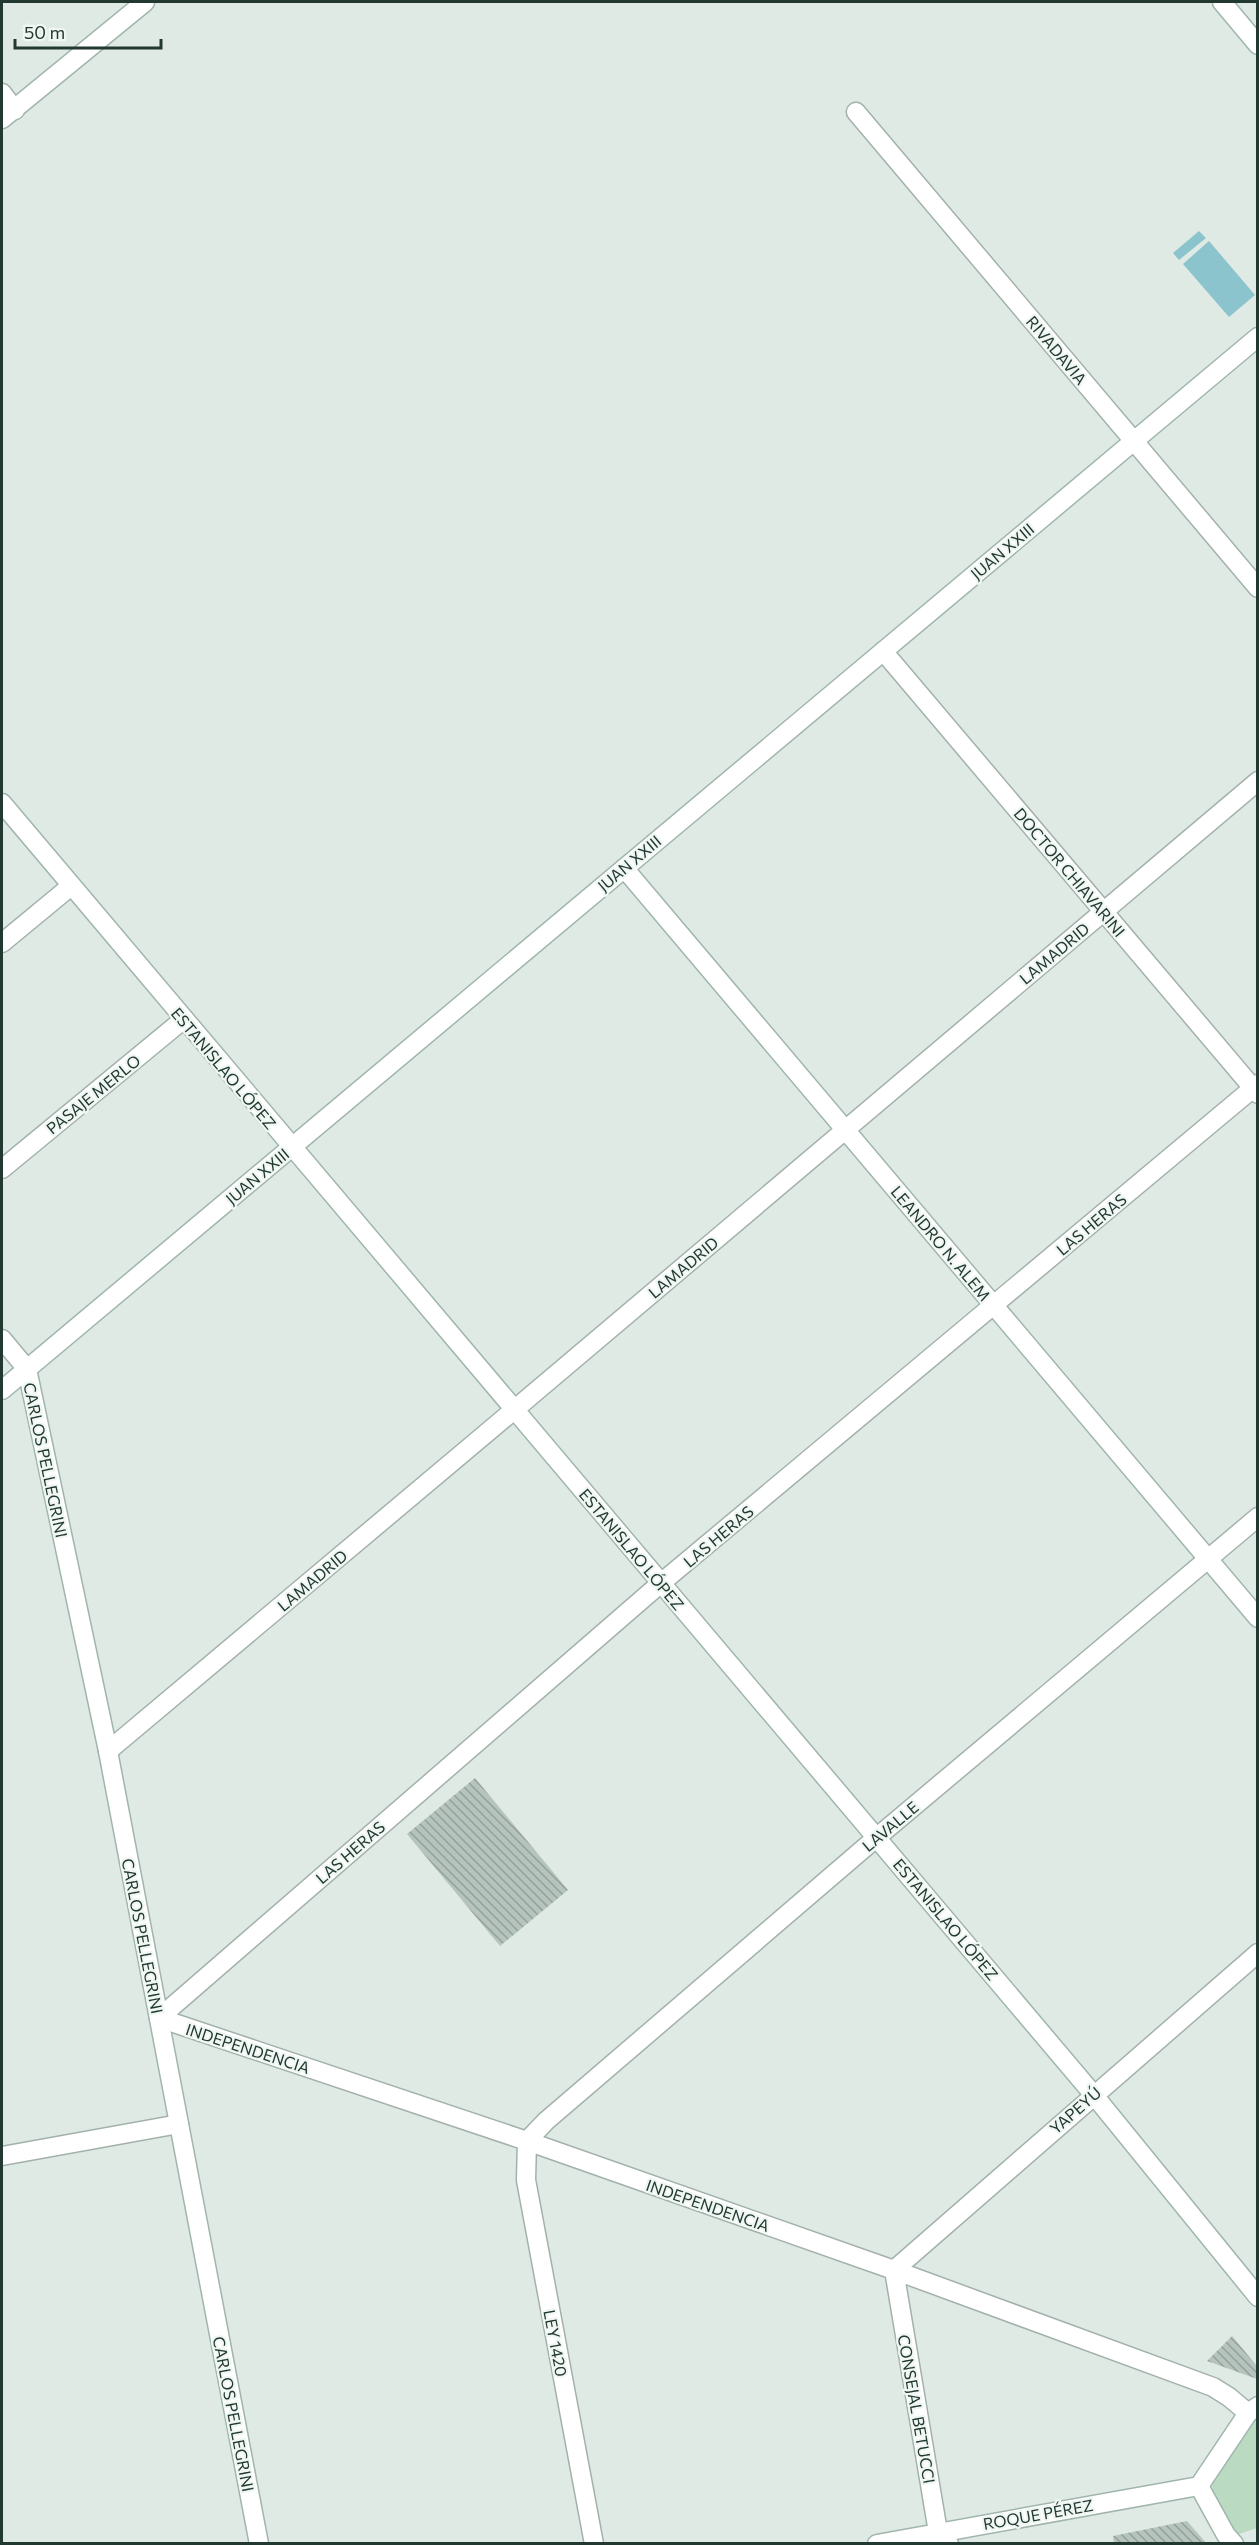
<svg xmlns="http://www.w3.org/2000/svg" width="1259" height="2545" font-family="Commissioner,sans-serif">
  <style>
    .green { fill: #badac2 }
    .water { fill: #8bc4cc }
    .building { fill: url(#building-back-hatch) }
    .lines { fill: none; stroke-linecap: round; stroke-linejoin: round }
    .street-casing { stroke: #a3b1ac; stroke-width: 21 }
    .secondary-casing { stroke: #a0b5ad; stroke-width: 21 }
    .street { stroke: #fff; stroke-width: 18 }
    .secondary { stroke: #fff; stroke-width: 18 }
    .labels { text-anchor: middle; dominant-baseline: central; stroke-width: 4.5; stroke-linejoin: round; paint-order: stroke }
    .street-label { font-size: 16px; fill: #223932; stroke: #f0f7f3 }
  </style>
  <defs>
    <pattern id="building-back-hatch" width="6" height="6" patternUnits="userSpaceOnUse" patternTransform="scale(1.5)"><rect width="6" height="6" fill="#b6c4be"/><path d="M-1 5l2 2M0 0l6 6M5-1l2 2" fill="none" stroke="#94a09b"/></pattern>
  </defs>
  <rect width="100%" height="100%" fill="#e0eae5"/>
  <path class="green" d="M1257 2417V2528L1239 2534 1230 2529 1213 2495 1212 2484 1247 2426Z"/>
  <path class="water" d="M1199 231 1206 238 1179 260 1173 253Z
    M1209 241 1255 295 1229 317 1183 264Z"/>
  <path class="building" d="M475 1778 568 1890 500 1946 407 1834Z
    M1232 2336 1257 2366V2379L1207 2361Z
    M1187 2521 1207 2544H1114L1113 2536Z"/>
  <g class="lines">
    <g class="street-casing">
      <path id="street" d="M2 93 15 110
        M856 112 1258 588
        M883 651 1258 1094
        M2 943 71 886
        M2 1169 184 1019
        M2 1339 27 1369
        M108 1751 514 1410 1258 781
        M159 2018 661 1583 1258 1084
        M159 2018 527 2141 894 2270 1213 2387 1229 2397 1248 2413
        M2 2156 179 2124
        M894 2270 1258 1953
        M894 2270 938 2532 949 2544
        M594 2544 526 2180 527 2141 546 2121 876 1838 1258 1517"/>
    </g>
    <g class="secondary-casing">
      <path id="secondary" d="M1222 2 1258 45
        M2 119 145 2
        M2 803 1093 2094 1258 2297
        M624 868 1258 1618
        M27 1369 108 1751 259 2544
        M2 1390 1258 337
        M1199 2486 1248 2413 1258 2406
        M1199 2486 1226 2535 1234 2544
        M877 2544 1199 2486"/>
    </g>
    <use href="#street" class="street"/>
    <use href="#secondary" class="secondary"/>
  </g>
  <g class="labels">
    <g class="street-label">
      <text transform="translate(1057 350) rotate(50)">RIVADAVIA</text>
      <text transform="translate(1002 551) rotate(-40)">JUAN XXIII</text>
      <text transform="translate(629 863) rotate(-40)">JUAN XXIII</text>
      <text transform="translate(1070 872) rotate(50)">DOCTOR CHIAVARINI</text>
      <text transform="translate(1054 953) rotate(-40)">LAMADRID</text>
      <text transform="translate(224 1068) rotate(50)">ESTANISLAO LÓPEZ</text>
      <text transform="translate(93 1094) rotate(-39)">PASAJE MERLO</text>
      <text transform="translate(257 1176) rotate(-40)">JUAN XXIII</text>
      <text transform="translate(1091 1224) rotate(-40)">LAS HERAS</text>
      <text transform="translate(941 1243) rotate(50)">LEANDRO N. ALEM</text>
      <text transform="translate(683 1267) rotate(-40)">LAMADRID</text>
      <text transform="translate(46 1460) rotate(78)">CARLOS PELLEGRINI</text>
      <text transform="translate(718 1536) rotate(-40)">LAS HERAS</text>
      <text transform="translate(632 1549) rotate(50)">ESTANISLAO LÓPEZ</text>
      <text transform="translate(312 1580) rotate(-40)">LAMADRID</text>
      <text transform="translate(890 1826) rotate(-40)">LAVALLE</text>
      <text transform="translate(350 1852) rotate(-41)">LAS HERAS</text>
      <text transform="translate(946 1919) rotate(50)">ESTANISLAO LÓPEZ</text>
      <text transform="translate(143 1936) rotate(79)">CARLOS PELLEGRINI</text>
      <text transform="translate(248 2048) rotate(18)">INDEPENDENCIA</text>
      <text transform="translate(1075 2110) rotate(-41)">YAPEYÚ</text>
      <text transform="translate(708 2205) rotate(19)">INDEPENDENCIA</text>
      <text transform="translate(556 2343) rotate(79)">LEY 1420</text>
      <text transform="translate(917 2409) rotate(80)">CONSEJAL BETUCCI</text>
      <text transform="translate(234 2414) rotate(79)">CARLOS PELLEGRINI</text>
      <text transform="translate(1038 2514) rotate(-10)">ROQUE PÉREZ</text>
    </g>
  </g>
  <rect width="1259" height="2545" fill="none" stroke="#223932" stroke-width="6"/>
  <path d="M15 39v9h146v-9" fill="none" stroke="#223932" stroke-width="3"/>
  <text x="24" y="39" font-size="18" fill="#223932" stroke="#f0f7f3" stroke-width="4.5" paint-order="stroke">50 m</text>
</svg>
